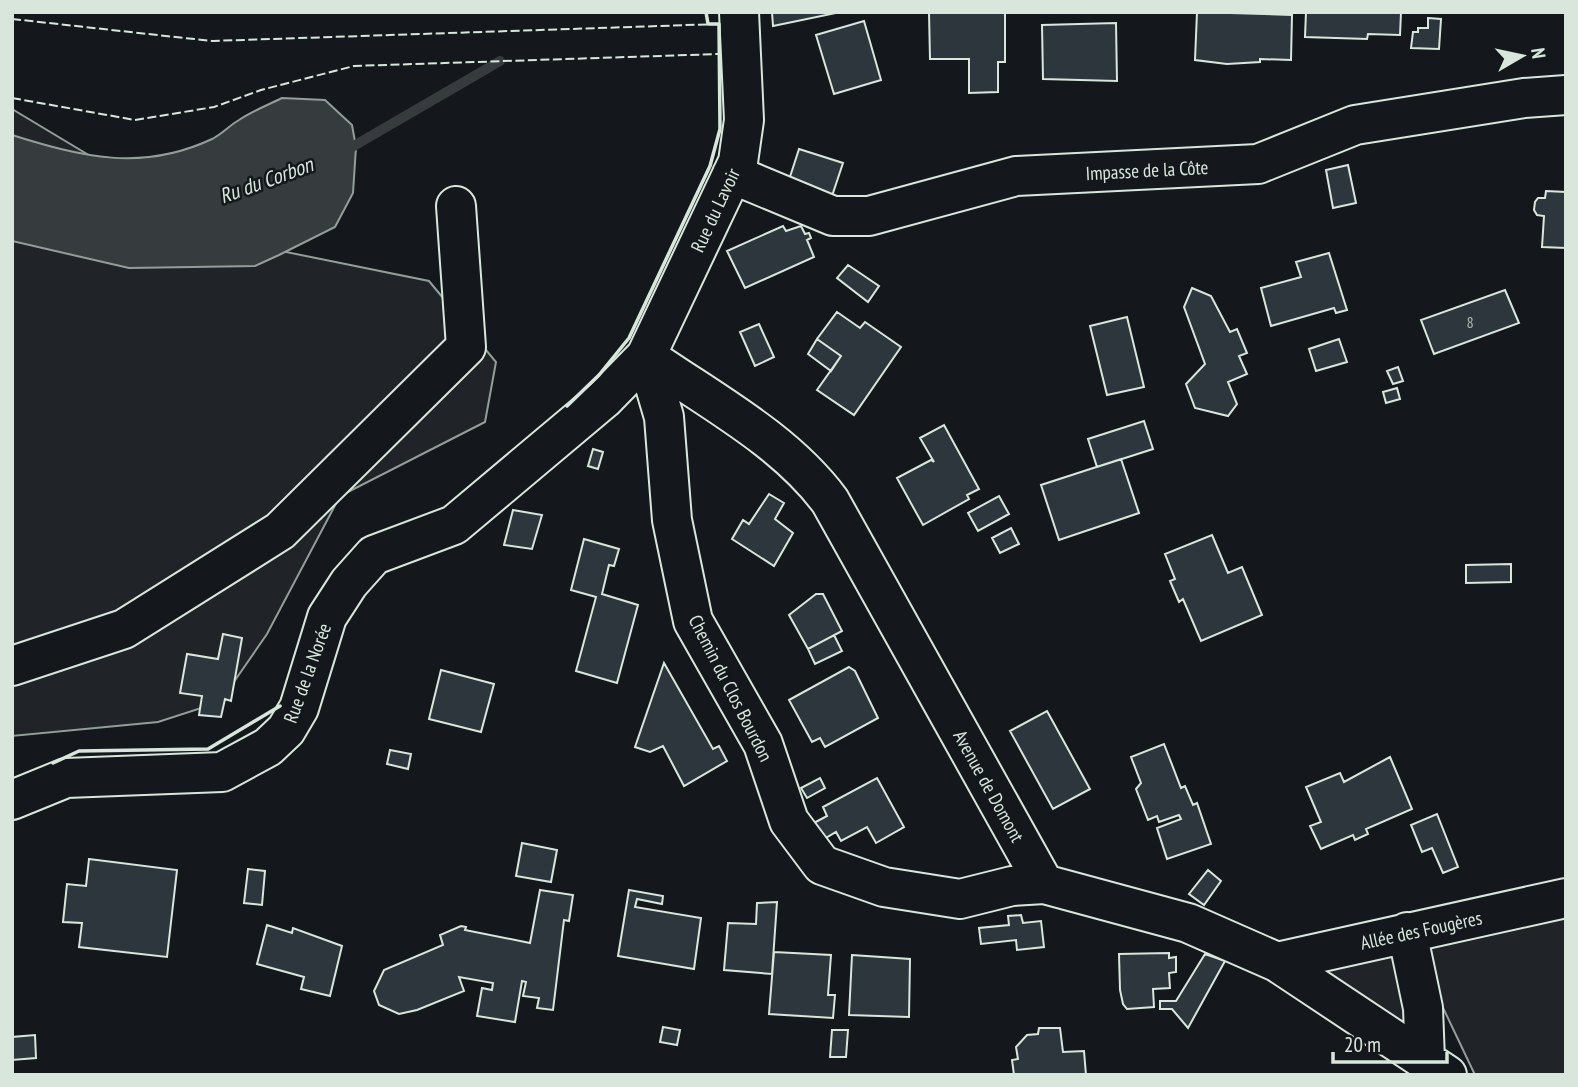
<svg xmlns="http://www.w3.org/2000/svg" width="1578" height="1087" font-family="'PT Sans Narrow',sans-serif">
  <style>
    .green { fill: #202428; stroke: #939e99; stroke-width: 2 }
    .water { fill: #363b3e; stroke: #939e99; stroke-width: 2 }
    .lines { fill: none; stroke-linecap: round; stroke-linejoin: round }
    .stream { stroke: #363b3e; stroke-width: 10 }
    .building { fill: #2c363c; stroke: #d8e6dc; stroke-width: 2 }
    .minor-casing { stroke: #d8e6dc; stroke-width: 42 }
    .minor { stroke: #14181c; stroke-width: 38 }
    .fence { stroke: #d8e6dc; stroke-width: 2; stroke-dasharray: 9 3.5; stroke-linecap: butt }
    .wall { stroke: #d8e6dc; stroke-width: 3.5 }
    .labels { text-anchor: middle; dominant-baseline: central; stroke-width: 5; stroke-linejoin: round; paint-order: stroke }
    .number-label { font-size: 16px; fill: #adbab4 }
    .street-label { font-size: 19px; fill: #d8e6dc; stroke: #14181c }
    .water-label { font-size: 21px; font-style: italic; fill: #d8e6dc; stroke: #14181c }
  </style>
  <rect width="100%" height="100%" fill="#14181c"/>
  <path class="green" d="M12 109 232 241 429 281 496 362 485 422 340 496 267 634 220 702 158 722 12 736Z
    M1566 902V1075H1475L1407 932Z
    M1390 956 1400 964 1409 1020 1397 1023 1324 971Z"/>
  <path class="water" d="M282 98 325 100 352 125 356 147 353 193 335 227 279 255 255 266 129 268 12 241V135C82 157 142 172 212 139 222 134 230 125 239 120 252 111 268 105 282 98Z"/>
  <g class="lines">
    <path class="stream" d="M345 151 500 61"/>
  </g>
  <path class="building" d="M772 12H836V13L773 26Z
    M929 12H1005V62H998V92L969 93V59H930Z
    M1197 12 1292 15 1291 60 1260 59V62L1227 64 1195 60Z
    M1306 12H1401L1400 35 1368 34 1367 39 1305 37Z
    M1428 18 1441 19 1439 49 1411 48 1413 32H1418V28H1428Z
    M864 21 881 80 834 94 816 35Z
    M1116 23 1117 81 1043 79 1042 25Z
    M799 149 843 163 832 196 788 183Z
    M1348 165 1356 203 1333 208 1326 170Z
    M1546 191 1566 192V248L1542 247 1544 216 1537 215 1534 210 1535 202 1538 198H1545Z
    M783 226 786 231 801 226 805 234 809 233 811 238 807 240 814 257 745 288 727 251Z
    M1329 253 1347 310 1336 313 1334 308 1271 326 1261 288 1301 277 1296 262Z
    M848 265 879 286 868 302 837 278Z
    M1192 288 1211 296 1230 332 1237 329 1247 353 1239 356 1247 374 1228 382 1237 404 1228 416 1195 408 1186 384 1205 364 1184 307Z
    M1505 290 1519 323 1434 354 1421 320Z
    M837 312 860 328 865 322 901 347 854 415 817 390 841 356 817 339Z
    M1127 317 1144 387 1107 395 1090 326Z
    M759 324 774 357 755 366 740 332Z
    M817 339 841 356 831 371 808 354Z
    M1339 339 1347 362 1316 371 1309 349Z
    M1398 367 1403 381 1393 384 1387 371Z
    M1397 388 1400 399 1386 403 1383 392Z
    M1144 421 1153 449 1097 467 1088 439Z
    M944 425 979 489 967 495 969 499 923 525 897 478 931 460 934 462 920 438Z
    M593 449 603 452 598 469 588 466Z
    M1121 459 1139 513 1059 540 1041 485Z
    M769 494 784 503 775 519 793 533 774 566 732 539 743 520 749 524Z
    M999 496 1009 514 978 531 968 513Z
    M513 510 542 515 532 549 504 545Z
    M1011 528 1019 544 1000 553 992 538Z
    M1212 535 1228 573 1242 567 1262 615 1201 641 1183 599 1179 602 1170 581 1175 579 1165 554Z
    M584 539 619 549 614 566 609 565 602 594 638 605 617 683 576 671 596 597 571 590Z
    M1511 564V582L1466 583V565Z
    M816 594H823L842 631 808 649 789 615Z
    M223 634 242 638 231 701 225 699 221 717 199 715 202 696 180 693 187 654 218 659Z
    M834 635 842 651 815 664 808 649Z
    M664 663 713 749 719 746 727 761 684 786 663 746 650 752 635 747Z
    M849 667 855 671 878 718 825 747 820 738 812 742 789 700Z
    M441 670 494 684 481 732 429 719Z
    M1047 711 1090 789 1053 809 1010 731Z
    M1164 744 1181 788 1185 786 1193 805 1197 803 1211 844 1167 859 1157 828 1181 819 1179 815 1159 822 1157 816 1148 820 1136 789 1141 783 1131 757Z
    M390 750 411 754 408 769 387 764Z
    M1390 757 1412 809 1366 829 1368 834 1355 840 1353 835 1321 849 1310 826 1321 822 1306 787 1340 773 1344 782Z
    M820 778 825 788 807 798 801 788Z
    M877 778 904 827 876 843 867 827 841 841 836 832 819 842 810 825 827 816 823 807Z
    M1437 814 1458 867 1443 873 1432 848 1422 852 1411 825Z
    M522 843 557 850 551 882 516 876Z
    M89 859 177 870 167 957 79 947 82 923 63 922 67 884 86 886Z
    M248 869 265 871 262 905 244 903Z
    M1208 870 1221 881 1204 905 1189 894Z
    M540 890 573 895 569 921 564 920 553 1010 537 1008 539 998 523 996 526 982 522 981 515 1022 477 1016 482 988 492 990 493 983 459 977 464 991 417 1010 399 1014 379 1005 374 991 384 970 443 945 440 935 461 926 466 927 465 930 530 943Z
    M629 890 663 896 662 904 637 899 635 907 701 918 694 969 618 956Z
    M777 902 772 974 724 970 728 923 756 924 757 903Z
    M1021 915 1023 923 1041 921 1044 947 1017 950 1016 940 981 944 979 928 1009 925 1008 916Z
    M267 925 292 933 293 928 342 946 330 996 301 989 304 977 257 964Z
    M774 952 831 955 828 995H835L833 1018 769 1014Z
    M1169 953V958L1176 957V972L1169 973 1170 988 1153 989 1154 1007 1127 1009 1123 1004 1120 990 1119 954Z
    M1205 954 1225 961 1188 1028 1172 1009H1160V1001H1176Z
    M852 955 910 959 909 1017 849 1015Z
    M663 1027 680 1030 677 1045 660 1042Z
    M1039 1028H1060L1063 1052 1084 1051 1086 1075H1014L1012 1060 1018 1059 1016 1047 1027 1035 1038 1034Z
    M832 1030H848L846 1057H830Z
    M35 1035 36 1058 12 1060V1037Z"/>
  <g class="lines">
    <g class="minor-casing">
      <path id="minor" d="M732 174 833 216H869L1016 176 1258 164 1355 125 1524 98 1566 95
        M646 356 664 417 672 520 693 621 763 744 789 821 822 865 884 887 960 899 1012 886 1044 884 1188 923 1277 962 1447 1075
        M646 356C709 400 784 439 830 501L1044 884
        M12 666 124 629 280 531 466 347 456 206
        M12 800 66 778 222 772 268 747 286 730 299 708 327 617 349 583 374 555 454 525 604 399 646 356 738 162 744 120 739 12
        M1407 932 1423 1008 1425 1060
        M1277 962 1566 898"/>
    </g>
    <use href="#minor" class="minor"/>
    <path class="fence" d="M12 19 212 41 719 24
      M12 98 135 120 214 107 261 90 354 66 719 54"/>
    <path class="wall" d="M567 406 599 375 629 338 710 166 720 129 719 24H708L706 12
      M53 763 79 751 208 749 280 706"/>
  </g>
  <g class="labels">
    <g class="number-label">
      <text x="1470" y="322">8</text>
    </g>
    <g class="street-label">
      <text transform="translate(1147 170) rotate(-3)">Impasse de la Côte</text>
      <text transform="translate(715 210) rotate(-65)">Rue du Lavoir</text>
      <text transform="translate(307 673) rotate(-70)">Rue de la Norée</text>
      <text transform="translate(731 688) rotate(63)">Chemin du Clos Bourdon</text>
      <text transform="translate(989 786) rotate(61)">Avenue de Domont</text>
      <text transform="translate(1421 930) rotate(-12)">Allée des Fougères</text>
    </g>
    <g class="water-label">
      <text transform="translate(266 180) rotate(-20)">Ru du Corbon</text>
    </g>
  </g>
  <rect width="1578" height="1087" fill="none" stroke="#d8e6dc" stroke-width="28"/>
  <g transform="translate(1522 56) rotate(81)" stroke="#14181c" stroke-width="5" paint-order="stroke">
  <path d="M0-5L12 26L0 18L-12 26Z" fill="#d8e6dc"/>
  <text y="-10" font-size="19" font-weight="bold" text-anchor="middle" fill="#d8e6dc">N</text>
  </g>
  <path d="M1333 1052v10h114v-10" fill="none" stroke="#d8e6dc" stroke-width="3.5"/>
  <text x="1344" y="1052" font-size="21" fill="#d8e6dc" stroke="#14181c" stroke-width="5" paint-order="stroke">20 m</text>
</svg>
